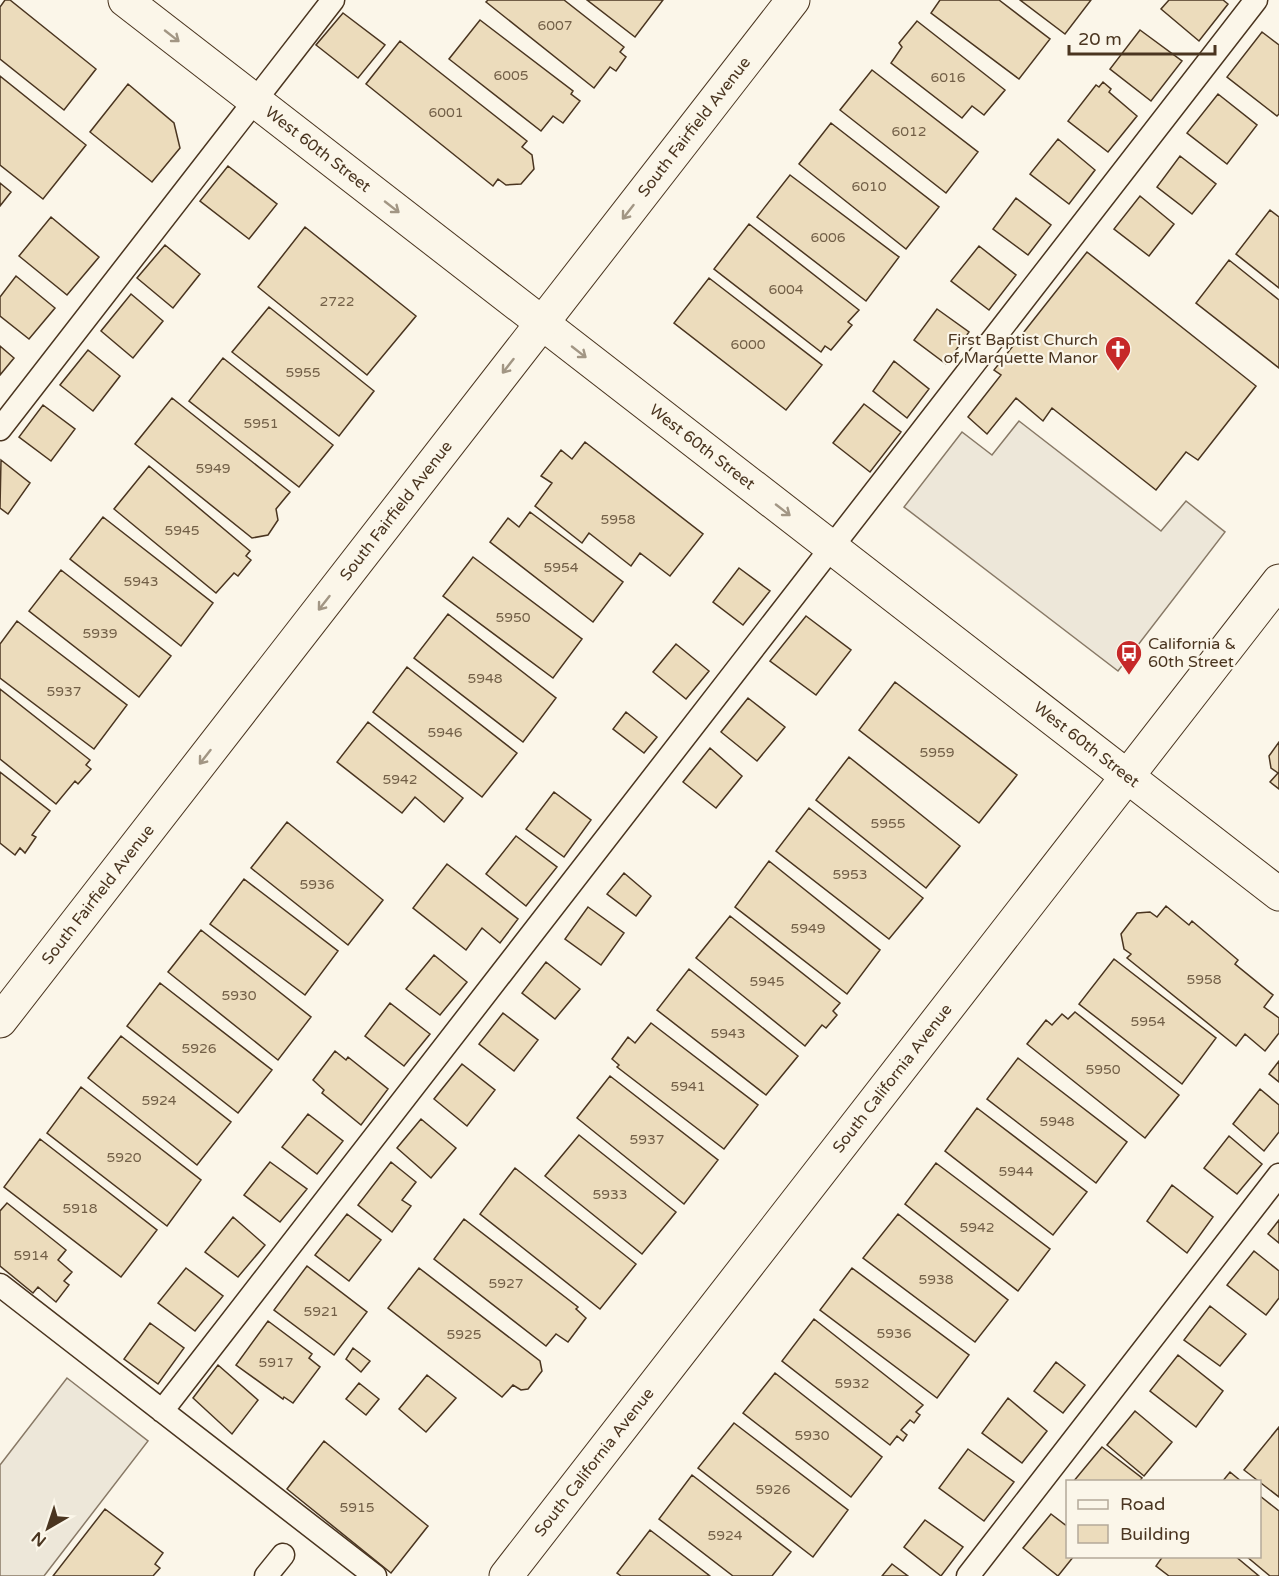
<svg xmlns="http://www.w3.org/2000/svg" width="1279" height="1576" font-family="'Varela Round',sans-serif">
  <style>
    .parking { fill: #ede7d9; stroke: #887966; stroke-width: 1.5 }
    .building { fill: #ecdcbc; stroke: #4a3520; stroke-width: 1.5 }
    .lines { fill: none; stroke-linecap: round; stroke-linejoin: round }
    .lane-casing { stroke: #4a3520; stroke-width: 25 }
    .street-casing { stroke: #4a3520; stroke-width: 35 }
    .secondary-casing { stroke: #4a3520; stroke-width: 35 }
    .lane { stroke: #fbf6e9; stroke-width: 22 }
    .street { stroke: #fbf6e9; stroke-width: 33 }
    .secondary { stroke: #fbf6e9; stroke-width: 33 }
    .oneway { stroke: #a29684 }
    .labels { text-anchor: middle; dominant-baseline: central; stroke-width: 4.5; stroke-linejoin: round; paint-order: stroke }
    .number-label { font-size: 14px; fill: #725f47 }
    .street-label { font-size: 16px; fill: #4a3520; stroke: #fbf6e9 }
    .poi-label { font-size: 16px; fill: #4a3520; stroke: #fbf6e9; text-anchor: end }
  </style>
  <rect width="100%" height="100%" fill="#fbf6e9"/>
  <path class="parking" d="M1019 421 1161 531 1186 501 1225 532 1118 671 904 507 962 432 992 455Z
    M67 1378 148 1441 44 1576H0V1465Z"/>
  <path class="building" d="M5 0H10L96 69 64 110 0 59V7Z
    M488 0H564L624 47 620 52 626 57 616 71 610 67 594 88 486 2Z
    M587 0H663L635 37Z
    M940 0H999L1050 39 1019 79 931 13Z
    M1020 0H1091L1065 34Z
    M1169 0H1223L1228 4 1199 41 1161 9Z
    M343 13 385 45 358 78 316 45Z
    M480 20 573 91 571 94 580 101 563 123 553 116 541 131 449 59Z
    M917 21 1005 90 984 115 972 106 962 118 891 63 902 47 899 43Z
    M1140 30 1182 61 1151 101 1110 69Z
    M1262 32 1279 45V114L1277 116 1227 77Z
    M400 41 527 141 522 147 532 155 534 169 521 184 506 185 498 179 493 186 366 84Z
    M872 70 978 152 946 193 840 110Z
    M0 76 86 145 43 199 0 165Z
    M1103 82 1111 89 1109 92 1137 116 1108 152 1068 121 1096 85 1099 87Z
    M128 84 174 123 180 148 152 182 90 132Z
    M1218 94 1257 125 1227 164 1187 133Z
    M831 123 939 207 906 249 799 164Z
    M1058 139 1095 170 1069 204 1030 174Z
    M1180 156 1216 184 1192 214 1157 187Z
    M228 166 277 204 249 239 200 201Z
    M790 175 899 257 866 301 757 217Z
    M0 183 11 192 0 206Z
    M1140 196 1174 224 1149 256 1114 229Z
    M1016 198 1051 225 1028 255 993 229Z
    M1270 210 1279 217V288L1236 254Z
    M51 217 99 257 67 295 19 256Z
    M749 224 859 310 848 322 852 325 831 350 825 346 821 352 714 269Z
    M305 227 416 316 367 375 258 287Z
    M165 245 200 274 173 308 137 278Z
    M979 246 1016 275 989 310 951 281Z
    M1087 252 1256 386 1198 460 1186 452 1156 490 1052 408 1043 421 1016 398 987 434 968 417 1001 375 994 370Z
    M1229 260 1279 300V368L1196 303Z
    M16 276 55 308 29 339 0 316V297Z
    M709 278 822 365 786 410 674 323Z
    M131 294 163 321 133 358 101 331Z
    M269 307 374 391 339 436 232 352Z
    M937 309 969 332 946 364 914 340Z
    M0 346 14 358 0 375Z
    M88 350 120 376 93 411 60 385Z
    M223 358 333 445 299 487 189 401Z
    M894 361 929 389 907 418 873 391Z
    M172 398 290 492 276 509 278 520 268 535 252 538 135 444Z
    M864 404 901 432 870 472 833 443Z
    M43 405 75 429 51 461 19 437Z
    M585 442 703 534 670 576 640 553 631 566 589 533 582 543 535 506 552 483 541 476 561 450 572 459Z
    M1 460 30 483 8 514 0 508Z
    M149 466 250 551 246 556 251 560 238 576 234 573 216 593 114 509Z
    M530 512 623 582 593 622 490 542 508 518 519 527Z
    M103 517 213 603 181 646 70 559Z
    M473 557 582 639 553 678 443 596Z
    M739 568 770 591 743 625 713 602Z
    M61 570 171 656 139 697 29 611Z
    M448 614 556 698 523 742 414 658Z
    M806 616 851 650 816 695 770 661Z
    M17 621 127 705 94 749 0 678V644Z
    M676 644 709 671 686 699 653 672Z
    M407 667 517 753 482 797 373 712Z
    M895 682 1017 775 979 823 859 730Z
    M0 689 90 760 86 765 91 769 78 784 75 781 56 804 0 759Z
    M748 698 785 727 757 761 721 732Z
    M626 712 657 737 644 753 613 729Z
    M368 722 463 798 444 822 415 797 402 813 337 762Z
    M1279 742V789L1270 782 1278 773 1271 768 1269 756Z
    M710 748 742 776 716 808 683 782Z
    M849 757 960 846 926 888 816 800Z
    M0 772 50 811 32 835 36 837 25 853 20 848 15 855 0 843Z
    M554 792 591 820 564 857 526 829Z
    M809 808 923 898 889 939 776 851Z
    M287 822 383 900 348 945 251 868Z
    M516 836 557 867 526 906 486 874Z
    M769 861 880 950 847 994 735 907Z
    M447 864 518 919 500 943 482 928 466 950 413 908Z
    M624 873 651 896 636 916 607 894Z
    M244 879 338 951 305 995 210 924Z
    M1166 906 1189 925 1192 921 1238 960 1235 964 1273 995 1264 1007 1279 1018V1033L1265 1051 1245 1034 1236 1046 1127 958 1131 954 1124 949 1121 934 1137 913 1150 912 1157 917Z
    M588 907 624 933 601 965 565 939Z
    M730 916 840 1003 833 1011 837 1015 826 1028 822 1025 805 1046 696 958Z
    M201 930 311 1017 278 1060 168 972Z
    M434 955 467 982 440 1015 406 989Z
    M1114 959 1216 1038 1182 1084 1079 1004Z
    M546 962 580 989 555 1019 522 993Z
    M689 969 798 1056 766 1095 657 1010Z
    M160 983 272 1070 238 1113 127 1026Z
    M390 1003 430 1034 404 1066 365 1036Z
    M1075 1012 1179 1095 1145 1138 1027 1044 1046 1020 1052 1025 1062 1014 1068 1019Z
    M503 1013 538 1040 514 1071 479 1044Z
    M651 1023 758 1105 724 1149 617 1067 619 1065 612 1059 628 1037 635 1043Z
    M121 1036 231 1122 197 1165 88 1078Z
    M335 1051 346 1060 348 1057 388 1089 361 1125 322 1093 324 1090 313 1080Z
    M1018 1058 1127 1142 1096 1183 987 1099Z
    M1279 1061V1082L1269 1074Z
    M462 1064 495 1090 467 1126 434 1099Z
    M610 1076 718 1160 684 1204 577 1118Z
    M81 1087 201 1180 167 1226 47 1133Z
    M1260 1089 1279 1105V1132L1264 1151 1233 1124Z
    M977 1108 1087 1192 1053 1235 945 1151Z
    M308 1114 343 1141 317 1174 282 1147Z
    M421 1119 456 1148 431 1178 397 1148Z
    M579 1135 676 1212 642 1254 545 1176Z
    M1229 1136 1262 1164 1237 1194 1204 1168Z
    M40 1139 157 1230 121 1277 4 1187Z
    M270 1162 307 1189 280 1222 244 1195Z
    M391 1162 416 1182 402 1200 411 1206 392 1232 358 1205Z
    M936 1163 1050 1249 1018 1291 905 1204Z
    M515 1168 636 1264 600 1309 480 1214Z
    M1172 1185 1213 1217 1187 1253 1147 1221Z
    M7 1203 66 1250 58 1260 72 1272 64 1281 69 1285 56 1302 38 1287 33 1293 0 1266V1211Z
    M347 1214 381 1240 349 1281 315 1255Z
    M898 1214 1008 1300 975 1342 863 1258Z
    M233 1217 265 1245 238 1277 205 1252Z
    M464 1219 578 1307 576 1309 586 1318 568 1342 556 1334 546 1346 434 1259Z
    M1279 1220V1243L1268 1234Z
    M1254 1251 1279 1271V1298L1266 1315 1227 1285Z
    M307 1266 367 1312 334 1355 274 1310Z
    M186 1268 223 1296 195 1331 158 1303Z
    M419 1268 540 1361 542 1371 528 1389 521 1390 513 1385 502 1397 388 1308Z
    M852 1268 969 1355 937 1398 820 1310Z
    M1210 1306 1246 1334 1220 1366 1184 1340Z
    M814 1319 923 1405 916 1412 920 1415 914 1423 910 1420 901 1430 907 1435 903 1441 897 1436 890 1445 782 1361Z
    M268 1321 312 1354 309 1358 320 1367 293 1403 284 1397 283 1399 236 1365Z
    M150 1323 184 1348 158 1384 124 1359Z
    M353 1348 370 1361 361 1372 346 1359Z
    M1178 1355 1223 1391 1196 1427 1150 1391Z
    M1056 1362 1085 1385 1063 1413 1034 1391Z
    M218 1365 258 1400 232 1434 193 1398Z
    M775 1373 882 1457 851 1497 743 1413Z
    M427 1375 456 1398 426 1432 399 1409Z
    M359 1383 379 1399 366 1415 346 1399Z
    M1008 1398 1047 1431 1022 1463 982 1433Z
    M1135 1411 1172 1442 1144 1476 1107 1445Z
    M734 1423 848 1510 813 1557 698 1468Z
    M1279 1427V1497L1244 1470Z
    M324 1441 428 1526 391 1573 287 1489Z
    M1102 1447 1142 1478 1139 1482H1073Z
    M968 1449 1014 1482 984 1521 939 1488Z
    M1230 1472 1242 1482H1222Z
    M692 1475 791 1552 772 1576H733L659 1519Z
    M1260 1496 1279 1511V1576H1270L1246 1556H1260Z
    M105 1509 163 1553 155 1564 160 1568 153 1576H53Z
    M1051 1514 1068 1527V1556H1074L1058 1576 1023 1548Z
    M925 1520 963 1547 941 1576 904 1547Z
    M650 1530 710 1576H621L617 1573Z
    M1163 1556H1235L1259 1576H1169L1156 1566Z
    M892 1564 908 1576H882Z"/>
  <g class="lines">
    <g class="lane-casing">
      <path id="lane" d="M0 429 333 0
        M0 1285 375 1576
        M162 1411 1256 0
        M266 1576 283 1555
        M968 1576 1279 1175"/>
    </g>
    <g class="street-casing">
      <g id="street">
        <path id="s1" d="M125 0 1279 894"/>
        <path id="s2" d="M0 1021 793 0"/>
      </g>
    </g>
    <g class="secondary-casing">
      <g id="secondary">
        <path id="s3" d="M506 1576 1279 581"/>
      </g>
    </g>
    <use href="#lane" class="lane"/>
    <use href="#street" class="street"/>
    <use href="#secondary" class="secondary"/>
  </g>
  <defs><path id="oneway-shaft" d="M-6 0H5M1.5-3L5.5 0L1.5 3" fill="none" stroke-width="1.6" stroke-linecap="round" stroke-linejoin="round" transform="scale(1.5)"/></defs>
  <g class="oneway">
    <use href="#oneway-shaft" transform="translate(172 36) rotate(38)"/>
    <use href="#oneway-shaft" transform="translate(392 207) rotate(38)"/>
    <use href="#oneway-shaft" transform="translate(628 212) rotate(128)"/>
    <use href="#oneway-shaft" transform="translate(579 352) rotate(38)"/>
    <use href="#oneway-shaft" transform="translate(508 366) rotate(128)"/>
    <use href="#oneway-shaft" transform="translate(783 510) rotate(38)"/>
    <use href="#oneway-shaft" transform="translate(324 603) rotate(128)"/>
    <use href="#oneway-shaft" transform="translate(205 757) rotate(128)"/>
  </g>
  <defs>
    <g id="church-pin" transform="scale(1.35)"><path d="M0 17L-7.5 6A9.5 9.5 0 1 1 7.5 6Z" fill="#c62828" stroke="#fbf6e9"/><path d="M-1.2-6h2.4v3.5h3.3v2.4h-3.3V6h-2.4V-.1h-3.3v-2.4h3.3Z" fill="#fff"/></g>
    <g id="bus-pin" transform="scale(1.35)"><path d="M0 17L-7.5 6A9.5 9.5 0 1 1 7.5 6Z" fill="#c62828" stroke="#fbf6e9"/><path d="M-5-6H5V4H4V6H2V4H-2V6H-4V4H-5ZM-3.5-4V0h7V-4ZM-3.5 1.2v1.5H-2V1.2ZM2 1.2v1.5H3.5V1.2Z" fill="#fff"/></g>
  </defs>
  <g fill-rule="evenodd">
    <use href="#church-pin" x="1118" y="349"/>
    <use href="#bus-pin" x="1129" y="653"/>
  </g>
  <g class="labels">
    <g class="number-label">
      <text x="555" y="25">6007</text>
      <text x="511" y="75">6005</text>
      <text x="948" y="77">6016</text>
      <text x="446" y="112">6001</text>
      <text x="909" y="131">6012</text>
      <text x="869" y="186">6010</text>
      <text x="828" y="237">6006</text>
      <text x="786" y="289">6004</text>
      <text x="337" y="301">2722</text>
      <text x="748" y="344">6000</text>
      <text x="303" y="372">5955</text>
      <text x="261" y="423">5951</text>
      <text x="213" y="468">5949</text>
      <text x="618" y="519">5958</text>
      <text x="182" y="530">5945</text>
      <text x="561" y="567">5954</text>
      <text x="141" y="581">5943</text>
      <text x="513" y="617">5950</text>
      <text x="100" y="633">5939</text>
      <text x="485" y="678">5948</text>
      <text x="64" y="691">5937</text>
      <text x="445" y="732">5946</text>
      <text x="937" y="752">5959</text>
      <text x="400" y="779">5942</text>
      <text x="888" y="823">5955</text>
      <text x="850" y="874">5953</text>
      <text x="317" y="884">5936</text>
      <text x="808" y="928">5949</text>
      <text x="1204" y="979">5958</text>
      <text x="767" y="981">5945</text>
      <text x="239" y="995">5930</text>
      <text x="1148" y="1021">5954</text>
      <text x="728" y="1033">5943</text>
      <text x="199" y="1048">5926</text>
      <text x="1103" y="1069">5950</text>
      <text x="688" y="1086">5941</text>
      <text x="159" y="1100">5924</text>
      <text x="1057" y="1121">5948</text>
      <text x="647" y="1139">5937</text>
      <text x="124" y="1157">5920</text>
      <text x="1016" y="1171">5944</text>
      <text x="610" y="1194">5933</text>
      <text x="80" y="1208">5918</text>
      <text x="977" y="1227">5942</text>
      <text x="31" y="1255">5914</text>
      <text x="936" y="1279">5938</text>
      <text x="506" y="1283">5927</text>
      <text x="321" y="1311">5921</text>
      <text x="894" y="1333">5936</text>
      <text x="464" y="1334">5925</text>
      <text x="276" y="1362">5917</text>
      <text x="852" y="1383">5932</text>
      <text x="812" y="1435">5930</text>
      <text x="773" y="1489">5926</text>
      <text x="357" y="1507">5915</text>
      <text x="725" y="1535">5924</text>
    </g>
    <g class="street-label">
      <text stroke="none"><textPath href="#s2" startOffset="1132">South Fairfield Avenue</textPath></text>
      <text stroke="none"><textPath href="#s1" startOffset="244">West 60th Street</textPath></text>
      <text stroke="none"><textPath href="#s1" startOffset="730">West 60th Street</textPath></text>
      <text stroke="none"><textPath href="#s2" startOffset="646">South Fairfield Avenue</textPath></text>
      <text stroke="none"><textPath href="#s1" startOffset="1216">West 60th Street</textPath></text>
      <text stroke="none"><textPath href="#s2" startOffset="160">South Fairfield Avenue</textPath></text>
      <text stroke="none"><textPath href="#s3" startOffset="630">South California Avenue</textPath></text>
      <text stroke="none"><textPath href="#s3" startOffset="144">South California Avenue</textPath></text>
    </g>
    <g class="poi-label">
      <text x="1098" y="340">First Baptist Church<tspan x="1098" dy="18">of Marquette Manor</tspan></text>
      <text x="1148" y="644" text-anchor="start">California &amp;<tspan x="1148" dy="18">60th Street</tspan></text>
    </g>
  </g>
  <rect x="1066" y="1480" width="195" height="78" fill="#fbf6e9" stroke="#b4a999" stroke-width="1.5"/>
  <rect x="1078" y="1500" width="30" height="9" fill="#fbf6e9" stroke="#b4a999" stroke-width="1.5"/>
  <text x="1120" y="1510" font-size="18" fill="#4a3520">Road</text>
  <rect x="1078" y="1525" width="30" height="18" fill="#ecdcbc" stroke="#b4a999" stroke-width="1.5"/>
  <text x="1120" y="1540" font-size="18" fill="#4a3520">Building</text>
  <g transform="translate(48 1528) rotate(219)" stroke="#fbf6e9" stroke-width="4.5" paint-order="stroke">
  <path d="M0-4.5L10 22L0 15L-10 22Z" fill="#4a3520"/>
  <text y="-9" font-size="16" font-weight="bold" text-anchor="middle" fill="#4a3520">N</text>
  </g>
  <path d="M1069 45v9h146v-9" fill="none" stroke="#4a3520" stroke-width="3"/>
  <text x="1078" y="45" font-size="18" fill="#4a3520" stroke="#fbf6e9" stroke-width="4.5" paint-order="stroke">20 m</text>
</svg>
